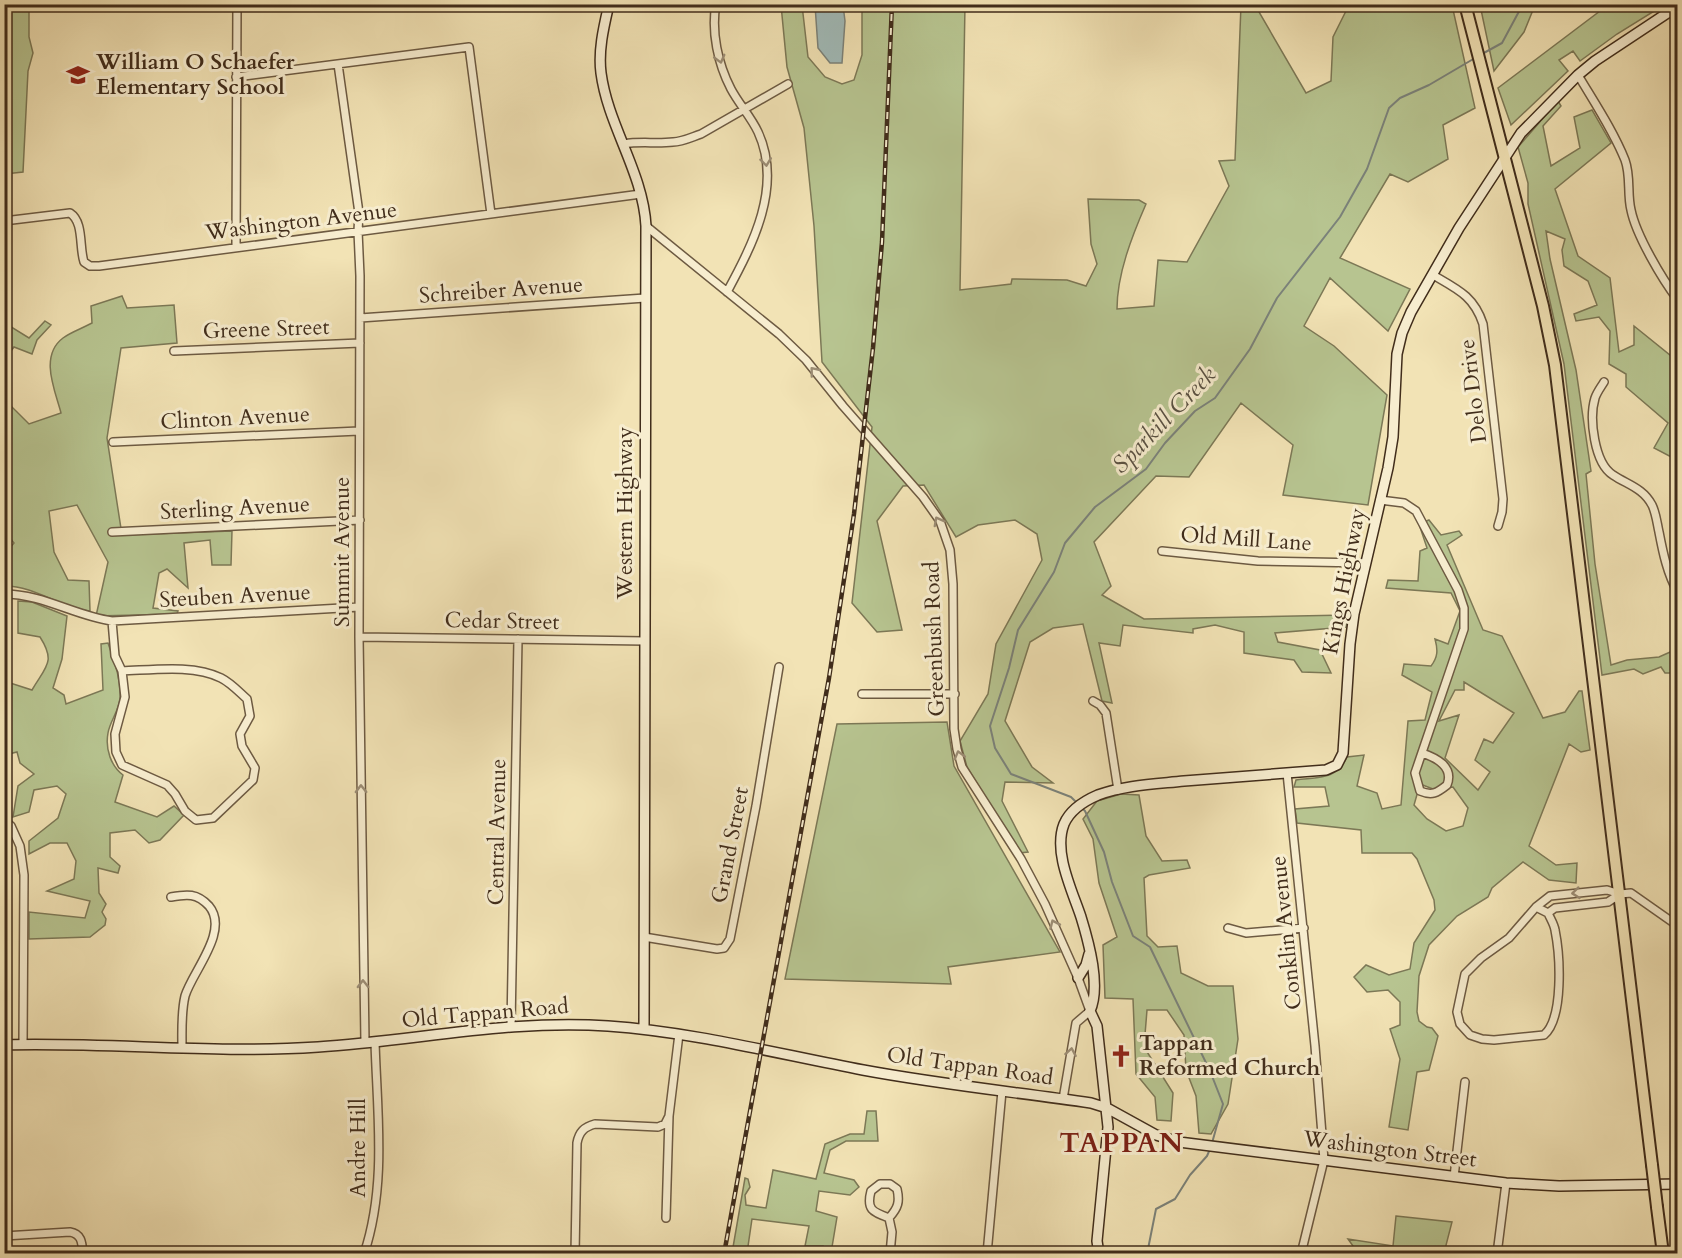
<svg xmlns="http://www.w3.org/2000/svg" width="1682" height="1258" font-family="Cardo,serif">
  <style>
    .green { fill: #b7c490; stroke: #7c7856; stroke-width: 1.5; fill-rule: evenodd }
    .water { fill: #a1bbb9; stroke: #7b827a; stroke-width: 1.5 }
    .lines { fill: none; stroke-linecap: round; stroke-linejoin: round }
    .stream { stroke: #7b827a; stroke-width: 2 }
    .street-casing { stroke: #6d5a42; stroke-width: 10 }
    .secondary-casing { stroke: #412d1b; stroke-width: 12 }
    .primary-casing { stroke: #412d1b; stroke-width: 14 }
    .street { stroke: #f7edcf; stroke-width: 7 }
    .secondary { stroke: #f7edcf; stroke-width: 9 }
    .primary { stroke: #f2e3b5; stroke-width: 10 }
    .rail-casing { stroke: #412d1b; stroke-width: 4.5 }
    .rail { stroke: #f7edcf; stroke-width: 2; stroke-dasharray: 7; stroke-linecap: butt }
    .primary-bridge-casing { stroke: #412d1b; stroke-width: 14; stroke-linecap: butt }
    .primary-bridge { stroke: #f2e3b5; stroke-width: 10 }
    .oneway { stroke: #9c8d75 }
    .labels { text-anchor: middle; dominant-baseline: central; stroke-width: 6; stroke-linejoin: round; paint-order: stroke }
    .poi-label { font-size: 22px; font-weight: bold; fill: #412d1b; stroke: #f7edcf; text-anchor: start }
    .street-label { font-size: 22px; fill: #412d1b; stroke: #f7edcf }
    .water-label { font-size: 24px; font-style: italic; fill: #595042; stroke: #f7edcf }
    .district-label { font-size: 28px; font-weight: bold; letter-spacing: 1.5px; fill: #7a1f14; stroke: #f7edcf }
  </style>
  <rect width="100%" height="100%" fill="#f2e3b5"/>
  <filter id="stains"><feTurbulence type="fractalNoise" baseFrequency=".00333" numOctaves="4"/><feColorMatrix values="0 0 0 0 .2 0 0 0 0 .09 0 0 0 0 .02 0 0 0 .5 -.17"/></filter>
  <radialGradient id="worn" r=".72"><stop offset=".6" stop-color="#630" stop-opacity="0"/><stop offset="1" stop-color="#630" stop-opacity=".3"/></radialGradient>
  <path class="green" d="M4 5H29V37L33 53 28 71 23 172 5 174Z
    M781 5H802L808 57 825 77 842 84 854 80 862 55V5H965L960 290 1011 284 1012 279 1067 280 1086 286 1097 264 1091 244 1088 199 1139 200 1146 204C1132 236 1117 274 1117 309L1154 306 1158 260 1187 262 1229 186 1219 161 1235 160 1241 5H1255L1306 93 1331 81 1333 37 1349 5H1452L1475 108 1443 125 1448 159 1408 182 1390 174 1340 258 1410 289 1388 331 1330 278 1304 326 1334 346 1387 395 1368 505 1283 495 1293 445 1241 403 1189 477 1156 476 1094 542 1111 586 1102 595 1144 619 1347 615 1346 627 1275 633 1278 642 1320 650 1331 673 1302 672 1294 660 1244 653V632L1215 625 1193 629V633L1123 625 1120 646 1099 643 1112 703 1102 701 1083 624 1053 628 1030 642 1005 721 1032 767 1053 783 1005 782 1002 801 1028 852 1019 853 967 767 960 741 988 694 996 644 1042 560 1037 534 1015 520 978 525 956 537 924 485 903 486 877 521 902 630 877 632 852 603 872 427 822 362 814 226 804 128 787 67Z
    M1480 5H1535L1524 32 1494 71Z
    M1608 5H1664L1617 34 1580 61 1573 51 1559 60 1568 71 1511 125 1498 88Z
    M1558 101 1561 106 1543 126 1551 166 1580 148 1574 117 1592 110 1611 143 1555 189 1578 256 1610 278 1619 352 1634 345V326L1675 359 1677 358V460L1654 448 1668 423 1626 387V374L1609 364 1610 331 1599 317 1576 321 1574 314 1597 305 1588 281 1564 266 1562 250 1565 239 1546 231 1550 259 1576 370 1591 471 1586 474 1595 564 1611 665 1627 660 1659 657 1677 649V673H1665L1661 667 1643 674 1634 669 1602 675 1564 364 1528 204V183L1518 147Z
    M122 296 127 308 174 305 177 343 121 348 107 438 122 535 232 531 231 565H212L210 540 184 543 188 588 167 569 159 573 153 608 178 611 177 614 96 616 108 562 77 505 49 511 54 552 68 580 89 581 90 611C60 608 36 586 5 586V554L14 543 5 532 4 399 29 424 61 413C55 390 39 356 63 338 71 332 83 328 92 323L91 306Z
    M45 321 51 325 37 340 32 354 14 347 5 359V323L29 338Z
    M1429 520 1441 535 1459 531 1462 535 1447 545 1483 630 1502 636 1543 718 1565 712 1579 691H1582L1590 750 1581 752 1569 744 1529 846 1556 865 1577 863 1576 883 1549 880 1523 862 1492 888 1488 897 1457 916 1429 945 1419 976 1417 1012 1419 1021 1427 1027 1432 1028 1438 1036 1429 1070 1417 1072 1408 1130 1389 1127 1400 1059 1390 1029 1400 1025V1002L1388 990 1367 992 1354 977 1366 965 1389 975 1410 969 1414 943 1435 910 1434 900 1417 859 1412 853H1362L1361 830 1297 823 1295 809 1329 806 1325 787H1294L1296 780C1319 777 1336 780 1347 757L1364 755 1357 786 1377 793 1382 809 1401 805 1408 721 1425 720 1432 692 1402 675 1404 664 1431 666C1438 657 1438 650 1435 639L1448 644 1460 611 1451 593 1386 588 1388 580 1418 581 1420 551 1427 548 1419 524ZM1464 682 1514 713 1493 743 1484 739 1475 760 1490 772 1478 790 1445 758 1459 715 1439 721 1455 690H1464ZM1420 784 1433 789 1453 787 1468 808 1463 826 1446 831 1427 819 1414 805Z
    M18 601 32 602 67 616 62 659 53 688 64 695 66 704 103 690 101 644 108 643C114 661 121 678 120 698 119 711 110 721 108 733 105 749 111 766 123 775L115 802 157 817 174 806 184 815 160 840 149 843 135 830 110 833V857L120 866 118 873 98 868 99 893 106 904 102 912 106 919 105 925 90 937 29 939V912L85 918 90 901 47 891 74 879 76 861 67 843H50L29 854V841L58 818 66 794 57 786 34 790 29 812 13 817 18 786 34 774 20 763 17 752 5 755 4 622 7 682 32 690C46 666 56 662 40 637L18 633Z
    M947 722 954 766 1060 952 948 967 951 984 785 979 837 724Z
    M1121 794 1139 795 1146 836 1162 861 1187 860 1190 868 1149 875 1144 878 1147 936 1158 947 1177 946 1181 973 1208 986H1233L1238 1039 1228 1104 1211 1134 1199 1133 1196 1096 1186 1070 1184 1035 1167 1010H1147L1144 1047 1173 1093 1171 1121 1157 1120 1155 1097 1136 1074 1133 999 1105 998 1103 945 1117 937 1099 883 1093 839 1083 819 1097 801Z
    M867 1111H876L878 1141H846L830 1150 824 1173 854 1180 859 1187 850 1195 819 1191 816 1211 837 1217 831 1253H822L823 1246H805L809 1226 752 1219 747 1253H732L745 1178 748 1179 750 1187 745 1195 746 1205 766 1208 773 1170 816 1179 825 1144 850 1134H864Z
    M1396 1216 1452 1222 1444 1253H1358L1348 1239 1393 1246Z"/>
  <path class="water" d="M815 5H843L845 21 842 63H830L818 48Z"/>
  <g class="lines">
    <path class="stream" d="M1482 54 1502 43 1523 4
      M1077 803 1071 797 1011 774 995 748 990 726 1009 668 1018 630 1054 572 1065 543 1095 507 1146 469 1165 443 1195 411 1215 398 1250 349 1277 298 1340 217 1367 169 1389 108 1400 98 1429 85 1475 58
      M1081 807 1085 811 1104 852 1112 882 1133 936 1150 947 1210 1071 1223 1104 1212 1143
      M1147 1254 1156 1209 1175 1199 1190 1175 1207 1156 1210 1149"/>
    <g class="street-casing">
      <path id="street" d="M716 4C711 32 718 64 731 89 739 104 751 117 758 132 783 186 753 244 727 292
        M338 64 359 213 358 231 360 276 359 637 365 1042
        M1578 75C1594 102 1613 130 1625 160 1631 176 1627 194 1631 210 1636 235 1662 279 1678 300
        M236 77 469 47 491 214
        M624 144C640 141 656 144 673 142 682 142 692 137 701 134L788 84
        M4 221 70 213C84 222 79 247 84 262L90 266H99L641 194
        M646 226 779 334 806 360 843 406 923 497 940 521 950 550 953 584 954 729 957 749 962 767 1021 859 1045 904 1078 978 1090 1011 1076 1023 1063 1099
        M236 247 237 4
        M1433 275C1457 289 1474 296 1483 324L1503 499 1502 512 1498 526
        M360 318 645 298
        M174 351 360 343
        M1604 382C1601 387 1597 392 1595 398 1589 418 1594 463 1613 475 1628 485 1643 488 1652 505 1656 513 1657 523 1659 532 1663 553 1667 573 1678 593
        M113 442 359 431
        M1380 500 1404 503 1416 511 1458 590 1464 608V629L1415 773 1420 791C1432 796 1437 793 1447 785 1454 767 1437 758 1422 753
        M112 532 360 520
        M1162 551 1258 561 1364 563
        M4 594C43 594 75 616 112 621L359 607
        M112 621 115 656 122 671 125 697 115 734 116 752 122 765 167 785 175 794 185 811 196 820 213 818 253 780 255 768 242 746 240 734 250 716 247 699C239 692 231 683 221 678 194 664 152 670 122 671
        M359 637 645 641
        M862 694H955
        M1093 701 1100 705 1106 713 1118 790
        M1287 773 1315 1046 1324 1160 1301 1254
        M4 820 11 826 20 846 24 875 23 1044
        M171 897C187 894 197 893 209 906 230 931 192 972 185 996 181 1013 182 1030 182 1048
        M1536 907 1548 913C1550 918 1554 924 1555 930 1560 955 1564 1018 1544 1035L1494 1040 1482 1039 1470 1035 1460 1024 1457 1012 1465 974 1481 958 1509 938 1536 907 1550 896 1607 890 1620 894 1631 893 1678 926
        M1548 913 1555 908 1608 902 1620 894
        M1228 928 1246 933 1304 928
        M644 937 717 949 724 948 730 939 756 806 779 667
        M511 1026 518 639
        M1454 1177 1465 1082
        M880 1184H890L897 1189C900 1202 898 1208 889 1218 873 1212 866 1210 871 1191Z
        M666 1218 669 1116
        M889 1218 892 1232 890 1254
        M4 1236 70 1232C82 1234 82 1243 83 1254
        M364 1254C387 1185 377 1112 375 1042
        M575 1254 577 1143C579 1132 584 1127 595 1124L658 1127 665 1124 669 1116 679 1034
        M987 1254 1002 1091
        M1497 1254 1506 1183"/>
    </g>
    <g class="secondary-casing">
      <path id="secondary" d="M609 4C604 26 598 50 601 73 608 126 643 172 646 226L644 1029
        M1078 978 1086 965 1089 954
        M4 1045C109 1042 214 1054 318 1047 415 1041 510 1019 608 1026 694 1032 778 1054 863 1070 938 1084 1015 1092 1091 1103L1107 1108 1156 1135 1179 1142 1506 1183 1559 1186 1678 1184
        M1099 1254 1097 1241 1108 1127 1097 1026 1090 1011C1101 986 1089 943 1081 917 1072 890 1053 852 1064 824 1070 810 1084 801 1098 795 1125 785 1156 784 1184 781 1231 777 1278 774 1326 770L1337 765 1343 753 1350 644 1354 614 1388 468 1393 437 1397 354 1402 333 1411 312 1459 228 1521 133 1578 75 1595 61 1678 6"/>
    </g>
    <g class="primary-casing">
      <path id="primary" d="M1465 4 1543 306 1555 365 1652 1165
        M1657 1207 1663 1254"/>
    </g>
    <use href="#street" class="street"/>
    <use href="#secondary" class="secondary"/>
    <use href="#primary" class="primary"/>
    <g class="rail-casing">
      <path id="rail" d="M724 1254 829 678 854 514 873 348 882 242 892 4"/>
    </g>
    <use href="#rail" class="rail"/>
    <g class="primary-bridge-casing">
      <path id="primary-bridge" d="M1652 1165 1657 1207"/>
    </g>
    <use href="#primary-bridge" class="primary-bridge"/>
  </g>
  <defs><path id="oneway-chevron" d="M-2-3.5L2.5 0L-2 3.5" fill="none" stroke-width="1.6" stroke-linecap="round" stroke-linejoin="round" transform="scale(1.5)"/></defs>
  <g class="oneway">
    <use href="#oneway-chevron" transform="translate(720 59) rotate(75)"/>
    <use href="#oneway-chevron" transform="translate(766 162) rotate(83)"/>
    <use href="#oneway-chevron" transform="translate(814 371) rotate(-129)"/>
    <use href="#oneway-chevron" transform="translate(938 521) rotate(-118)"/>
    <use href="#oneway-chevron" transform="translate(959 755) rotate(-105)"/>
    <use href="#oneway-chevron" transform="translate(361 789) rotate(-91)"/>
    <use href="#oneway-chevron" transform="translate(1576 893) rotate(174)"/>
    <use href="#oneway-chevron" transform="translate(1054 924) rotate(-114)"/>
    <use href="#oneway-chevron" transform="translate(363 984) rotate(-91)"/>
    <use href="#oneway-chevron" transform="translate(1071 1052) rotate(-80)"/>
  </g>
  <defs>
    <g id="school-bare" transform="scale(1.8)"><path d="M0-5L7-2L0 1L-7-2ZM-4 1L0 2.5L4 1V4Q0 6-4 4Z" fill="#8f2418" stroke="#f7edcf" stroke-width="2.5" paint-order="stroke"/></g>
    <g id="church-bare" transform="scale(1.8)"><path d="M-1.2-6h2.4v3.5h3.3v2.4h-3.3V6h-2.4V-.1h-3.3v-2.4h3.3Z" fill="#8f2418" stroke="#f7edcf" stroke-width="2.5" paint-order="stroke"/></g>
  </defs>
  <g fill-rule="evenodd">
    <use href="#school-bare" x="78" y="75"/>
    <use href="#church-bare" x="1121" y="1056"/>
  </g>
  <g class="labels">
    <g class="poi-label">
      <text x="96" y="62">William O Schaefer<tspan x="96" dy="25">Elementary School</tspan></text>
      <text x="1139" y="1043">Tappan<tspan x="1139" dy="25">Reformed Church</tspan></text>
    </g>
    <g class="street-label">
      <text transform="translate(301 221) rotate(-7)">Washington Avenue</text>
      <text transform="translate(501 290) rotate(-4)">Schreiber Avenue</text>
      <text transform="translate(266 329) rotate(-2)">Greene Street</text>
      <text transform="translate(1473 391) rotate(-97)">Delo Drive</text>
      <text transform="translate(235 418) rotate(-3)">Clinton Avenue</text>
      <text transform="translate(235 508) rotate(-3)">Sterling Avenue</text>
      <text transform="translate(625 513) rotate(-90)">Western Highway</text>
      <text transform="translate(1246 539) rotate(4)">Old Mill Lane</text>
      <text transform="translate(342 552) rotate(-90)">Summit Avenue</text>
      <text transform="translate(1344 581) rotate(-79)">Kings Highway</text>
      <text transform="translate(235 596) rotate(-3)">Steuben Avenue</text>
      <text transform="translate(502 621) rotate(1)">Cedar Street</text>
      <text transform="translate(934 639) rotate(-92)">Greenbush Road</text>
      <text transform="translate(497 832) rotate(-89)">Central Avenue</text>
      <text transform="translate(730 845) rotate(-79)">Grand Street</text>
      <text transform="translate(1286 933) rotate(-96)">Conklin Avenue</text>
      <text transform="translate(485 1013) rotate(-5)">Old Tappan Road</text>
      <text transform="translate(970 1066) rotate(8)">Old Tappan Road</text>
      <text transform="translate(358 1148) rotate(-90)">Andre Hill</text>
      <text transform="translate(1390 1149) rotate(7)">Washington Street</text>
    </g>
    <g class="water-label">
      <text transform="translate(1164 420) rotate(-46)">Sparkill Creek</text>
    </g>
    <g class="district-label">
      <text x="1122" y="1143">TAPPAN</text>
    </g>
  </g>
  <rect width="1682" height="1258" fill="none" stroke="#f2e3b5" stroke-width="24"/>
  <rect x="6" y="6" width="1670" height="1246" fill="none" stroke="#412d1b" stroke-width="3"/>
  <rect x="12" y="12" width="1658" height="1234" fill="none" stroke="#412d1b" stroke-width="1.5"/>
  <rect width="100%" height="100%" filter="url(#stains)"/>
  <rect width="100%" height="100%" fill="url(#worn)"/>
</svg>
